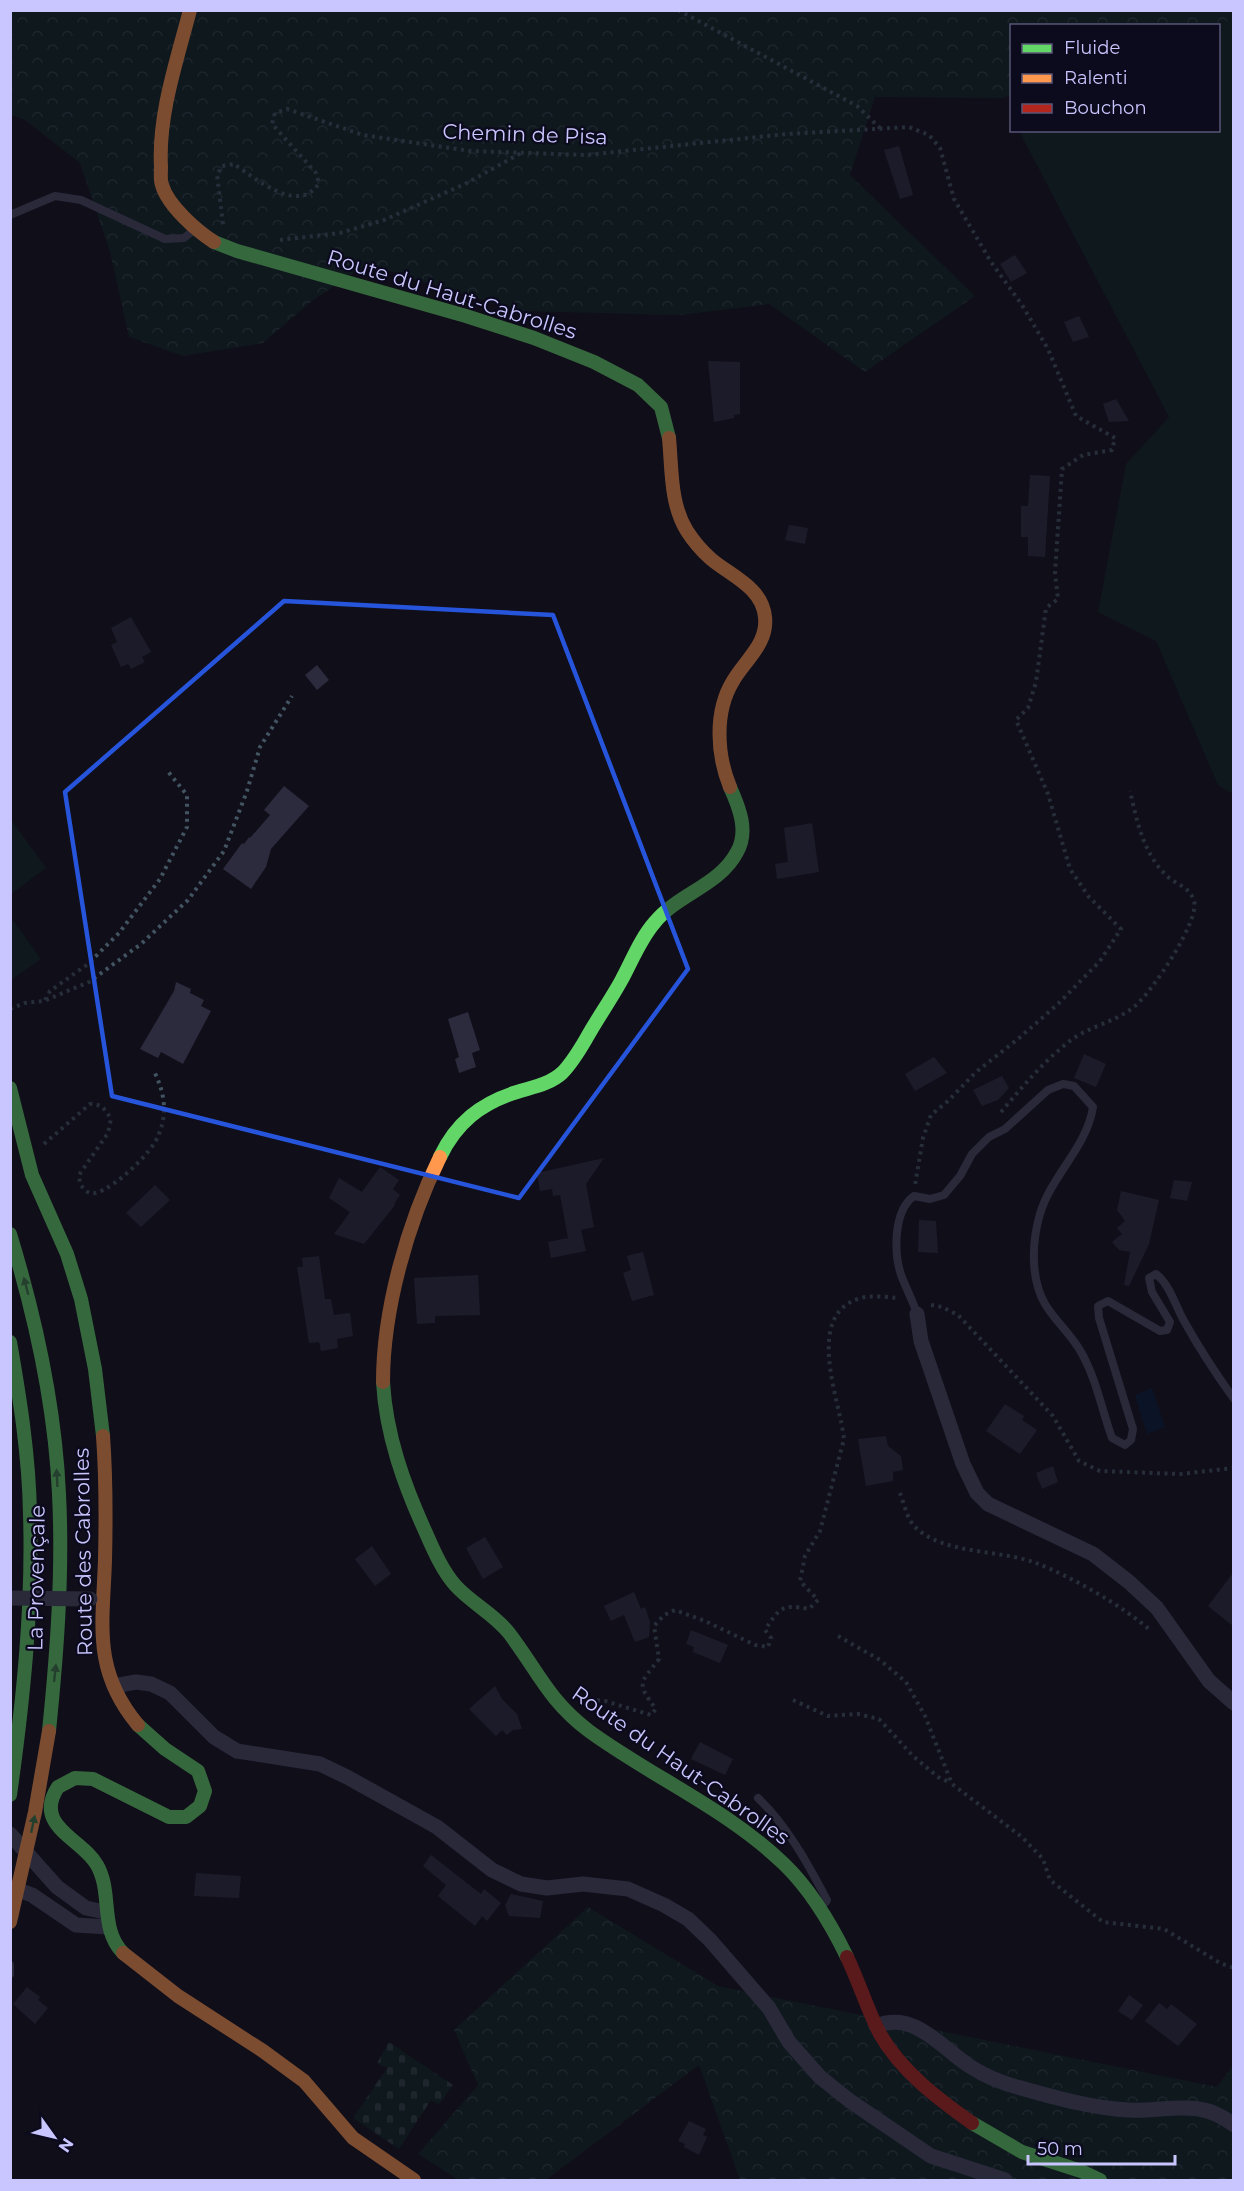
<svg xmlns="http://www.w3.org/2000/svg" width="1244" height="2191" font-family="Montserrat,sans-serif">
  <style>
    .grass { fill: #0d2423 }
    .forest { fill: url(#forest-crowns) }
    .cemetery { fill: url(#cemetery-stones) }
    .water { fill: #051b39 }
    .building { fill: #2c2a3d }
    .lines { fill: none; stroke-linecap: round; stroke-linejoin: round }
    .path { stroke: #425461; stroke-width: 4; stroke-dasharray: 3 4.5; stroke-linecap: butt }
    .lane { stroke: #484963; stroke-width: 8 }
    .street { stroke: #484963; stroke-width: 15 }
    .fast { stroke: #63d668; stroke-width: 14 }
    .slow { stroke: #ff974d; stroke-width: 14 }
    .jam { stroke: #b3261e; stroke-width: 14 }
    .street-bridge { stroke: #484963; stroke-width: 15 }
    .slow-bridge { stroke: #ff974d; stroke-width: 14 }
    .oneway { fill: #3c7a46 }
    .marked { fill: none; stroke: #2654da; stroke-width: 4.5; stroke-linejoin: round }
    .labels { text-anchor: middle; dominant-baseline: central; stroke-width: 4.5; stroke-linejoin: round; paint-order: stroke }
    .street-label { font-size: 21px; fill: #c9c6ff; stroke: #0c0a1d }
  </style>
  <defs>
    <pattern id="forest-crowns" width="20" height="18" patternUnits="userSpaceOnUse" patternTransform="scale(1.5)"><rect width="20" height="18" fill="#0d2423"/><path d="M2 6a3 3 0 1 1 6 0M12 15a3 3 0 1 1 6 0" fill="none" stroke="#2f4244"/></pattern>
    <pattern id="cemetery-stones" width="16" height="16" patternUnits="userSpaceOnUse" patternTransform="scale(1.5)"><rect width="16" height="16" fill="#0d2423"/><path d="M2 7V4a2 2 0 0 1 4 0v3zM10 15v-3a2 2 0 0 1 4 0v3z" fill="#2f4244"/></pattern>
  </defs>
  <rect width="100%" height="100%" fill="#100e19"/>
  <path class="grass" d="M1233 20V794L1218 785 1156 641 1098 612 1126 464 1169 417 1019 131 1218 130V26L1210 25Z
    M10 818 46 868 11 894H10Z
    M10 916 41 959 11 980H10Z"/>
  <path class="forest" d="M11 11H1233V20L1210 25 1012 26 1011 95 1003 98 875 97 850 175 975 296 865 372 769 304 681 315 517 311 367 264 312 301 263 343 183 356 129 337 110 252 80 163 25 120 11 115Z
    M588 1907 718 1986 1217 2087 1233 2065V2180H740L699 2065 546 2180H459L418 2154 478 2085 454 2030Z"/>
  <path class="cemetery" d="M389 2042 453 2085 439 2105 431 2100 399 2149 353 2118 387 2068 377 2063Z"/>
  <path class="water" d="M1152 1388 1165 1427 1147 1434 1135 1395Z"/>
  <path class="building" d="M899 146 913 195 900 199 884 150Z
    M1015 255 1027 273 1011 282 1000 264Z
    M1079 316 1089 337 1073 342 1064 322Z
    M708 361 740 362V414L734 415V418L714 422Z
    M1116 399 1129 421 1109 422 1103 404Z
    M1030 475 1050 476 1045 557 1028 556V537H1021V506H1028Z
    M789 525 808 528 805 544 785 540Z
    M131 617 151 652 142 657 145 662 131 669 128 664 121 667 111 645 117 642 111 628Z
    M317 665 329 680 317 690 305 675Z
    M284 786 309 806 271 849 266 867 251 889 223 869 242 843 244 844 249 837 250 838 270 815 264 810Z
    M812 823 819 872 777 879 775 864 788 862 784 828Z
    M176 982 191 989 190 993 204 1000 201 1006 211 1011 183 1064 161 1052 158 1058 140 1049 174 991Z
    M468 1012 480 1050 472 1053 476 1067 459 1073 455 1059 459 1057 448 1019Z
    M1084 1054 1106 1064 1096 1087 1074 1078Z
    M934 1057 947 1073 915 1091 905 1074Z
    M1002 1076 1009 1088 998 1100 982 1106 973 1090Z
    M604 1158 586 1184 594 1227 581 1230 586 1251 551 1258 548 1242 568 1238 560 1195 553 1196 552 1189 540 1191 537 1173Z
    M380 1167 399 1180 393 1189 400 1195 394 1204 395 1205 364 1244 334 1234 350 1212 329 1198 339 1178 362 1192Z
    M1174 1180 1192 1182 1187 1201 1170 1198Z
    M155 1185 170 1200 141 1227 126 1213Z
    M1121 1191 1159 1200 1149 1244 1129 1286 1124 1285 1130 1252 1119 1250 1112 1242 1122 1234 1117 1228 1125 1221 1117 1210Z
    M919 1220 936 1221 938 1253 918 1252Z
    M643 1252 654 1295 632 1301 623 1273 631 1270 627 1256Z
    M319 1256 325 1299H331L334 1315 350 1313 353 1336 337 1339 338 1348 321 1351 319 1342 309 1343 297 1267H303L302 1258Z
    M478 1275 480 1315 435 1316V1323L417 1324 414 1278Z
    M1005 1404 1024 1416 1022 1420 1037 1430 1020 1454 986 1431Z
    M886 1436 888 1446 901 1456 903 1470 893 1472V1481L866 1486 858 1439Z
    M1053 1466 1058 1482 1042 1489 1036 1473Z
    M485 1537 503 1567 483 1579 466 1548Z
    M372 1546 391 1574 375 1586 355 1559Z
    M1233 1573V1626L1208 1606Z
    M634 1592 641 1609 645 1607 650 1622 649 1637 635 1642 624 1615 611 1621 604 1606Z
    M691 1630 728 1645 720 1663 693 1652 694 1647 686 1644Z
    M495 1686 502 1699 517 1714 522 1729 513 1730 507 1735 502 1730 496 1736 469 1709Z
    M700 1742 733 1759 725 1775 691 1759Z
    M431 1855 481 1894 484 1889 501 1903 487 1921 482 1916 475 1926 438 1896 446 1885 423 1866Z
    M196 1873 241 1876 239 1898 194 1896Z
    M511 1894 543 1901 540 1918 509 1916 505 1905Z
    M27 1987 40 1997 38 2000 48 2008 35 2024 13 2004Z
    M1129 1995 1143 2005 1132 2020 1118 2011Z
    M1159 2003 1167 2009 1171 2004 1197 2024 1178 2046 1145 2021Z
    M689 2121 706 2129 703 2135 707 2137 699 2155 684 2147 685 2144 678 2141Z"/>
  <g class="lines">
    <path class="path" d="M678 10 857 106 880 128
      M223 224 217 175 222 166 234 164C255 178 299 216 319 183L316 173 272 124 275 113 287 109 363 135 470 151 586 155 787 134 909 127 929 135 940 148 954 199 991 262 1022 305 1048 349 1076 416 1115 438 1112 450 1083 455 1062 469 1055 573 1058 599 1046 608 1036 682 1028 708 1016 720 1048 794 1070 869 1089 897 1121 929 1100 961 1058 1004 1018 1039 976 1072 948 1101 931 1115 923 1138 915 1185
      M280 240 340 233 384 220 465 184 521 153
      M45 1000 50 991 88 964 119 933 160 879 187 827V795L166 769
      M10 1009 25 1003 44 1001 89 982 141 944 188 900 224 851 247 791 260 747 292 696
      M1001 1112C1023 1086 1044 1061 1071 1040 1090 1026 1116 1022 1135 1006 1151 993 1200 921 1194 901 1190 887 1177 885 1168 877 1143 854 1137 821 1130 791
      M44 1144 90 1104C102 1104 105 1109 111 1119L108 1133 79 1175 80 1184C84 1189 88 1195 95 1193 114 1189 153 1152 159 1134 168 1111 164 1092 154 1071
      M931 1305 942 1307 958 1315 1053 1416 1079 1461 1100 1471 1180 1474 1234 1468
      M900 1493C904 1503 907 1519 915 1527 944 1555 999 1549 1036 1563 1072 1577 1121 1605 1150 1630
      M838 1636 880 1660 906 1682 925 1716 952 1784 1022 1837 1043 1859 1050 1880 1103 1922 1164 1929 1220 1963 1234 1968
      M582 1699 605 1701 651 1715 656 1709C635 1682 641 1683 659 1659L654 1626 664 1615 675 1610 705 1621 755 1645 768 1647 771 1638 765 1630C780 1607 782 1604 809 1609L818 1600 800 1581 805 1556 820 1531 844 1439C840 1400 803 1314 861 1298 872 1295 886 1297 898 1298
      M793 1700 828 1716 858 1714 879 1719 913 1756 938 1777 951 1783"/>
    <path class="lane" d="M10 215 55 196 81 200 165 239 184 238 194 230
      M917 1314C913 1301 906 1288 901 1275 894 1253 893 1211 914 1196L930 1199 944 1195 960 1176 972 1154 989 1137 1005 1129 1048 1090 1063 1084 1074 1086 1093 1107C1087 1147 1051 1176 1040 1214 1032 1241 1030 1278 1045 1304 1055 1321 1071 1334 1081 1352 1096 1378 1102 1410 1112 1438L1125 1445 1131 1440 1133 1429 1099 1318 1098 1306 1108 1301 1160 1331 1167 1330 1170 1322 1152 1292 1149 1278 1156 1274C1170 1285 1175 1305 1184 1321 1199 1348 1216 1374 1234 1399
      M758 1798C788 1827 808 1864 827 1900L826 1902
      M10 1965V1974"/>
    <path class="street" d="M917 1314 921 1341 963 1464 977 1493 988 1504 1093 1554 1129 1582 1157 1608 1209 1681 1234 1703
      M114 1686 136 1682 151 1684 170 1693 214 1737 237 1751 320 1764 347 1777 437 1827 492 1870 521 1884 547 1888 583 1884 628 1889 664 1905 688 1919 710 1940 769 2008 789 2042 820 2077 850 2101 931 2156 1005 2180
      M10 1834 57 1887 86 1908 105 1912
      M13 1888 32 1895 76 1925 108 1927
      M876 2026C915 2010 941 2048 971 2067 985 2076 1005 2084 1021 2088 1056 2098 1092 2108 1128 2110 1168 2112 1199 2097 1234 2125"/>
    <path class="fast" d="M214 242 237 251 466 316 534 338 594 362 638 385 661 407 669 438
      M10 1088 32 1175 67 1254 81 1299 95 1369 103 1436
      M440 1157C456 1123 481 1103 517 1092 533 1087 550 1084 562 1073 572 1063 579 1051 586 1039 597 1019 610 1001 621 981 632 961 640 939 655 922 678 894 720 885 737 852 749 831 739 807 730 787
      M10 1234C36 1319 55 1405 59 1494 63 1573 57 1652 49 1731
      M10 1342C20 1399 29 1456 30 1514 33 1608 23 1702 10 1795
      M383 1382C386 1435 404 1485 426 1533 434 1551 442 1570 455 1585 471 1603 494 1614 509 1633 538 1671 548 1700 589 1731 652 1777 727 1809 784 1864 811 1890 831 1924 847 1957
      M123 1953C99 1928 113 1893 97 1865 83 1839 32 1826 58 1787L75 1778 93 1779 169 1817H186L200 1806 205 1791 198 1771 165 1749 138 1725
      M972 2123 1022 2152 1081 2171 1100 2180"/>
    <path class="slow" d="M190 10C177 60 158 115 161 167 161 173 160 180 162 185 168 206 197 231 214 242
      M669 438C672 469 670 504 687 531 694 542 702 551 711 559 731 576 762 587 765 617 768 644 745 660 733 681 714 712 717 755 730 787
      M383 1382C383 1309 408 1222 440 1157
      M103 1436C106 1477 106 1518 105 1560 103 1624 92 1670 138 1725
      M123 1953 178 1996 263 2051 304 2081 353 2138 414 2180"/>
    <path class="jam" d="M847 1957C859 1982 867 2009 880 2034 901 2071 938 2099 972 2123"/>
    <path class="street-bridge" d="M10 1598 90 1599"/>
    <path class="slow-bridge" d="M10 1922 35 1812 49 1731"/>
  </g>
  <defs><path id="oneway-solid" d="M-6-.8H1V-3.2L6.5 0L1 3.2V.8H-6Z" transform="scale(1.5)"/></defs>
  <g class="oneway">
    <use href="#oneway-solid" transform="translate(26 1286) rotate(-105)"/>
    <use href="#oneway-solid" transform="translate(57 1478) rotate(-93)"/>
    <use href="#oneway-solid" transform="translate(55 1673) rotate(-84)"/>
    <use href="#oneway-solid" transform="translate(33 1824) rotate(-78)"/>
  </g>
  <path d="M0 0H1244V2191H0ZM284 601 553 615 688 969 519 1198 112 1096 65 792Z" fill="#100e19" fill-opacity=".55" fill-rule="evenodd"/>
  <path class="marked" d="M284 601 553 615 688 969 519 1198 112 1096 65 792Z"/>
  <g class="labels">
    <g class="street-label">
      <text transform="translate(525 134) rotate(2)">Chemin de Pisa</text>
      <text transform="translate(452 294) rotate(17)">Route du Haut-Cabrolles</text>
      <text transform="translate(83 1552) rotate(-91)">Route des Cabrolles</text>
      <text transform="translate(36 1578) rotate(-89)">La Provençale</text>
      <text transform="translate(681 1765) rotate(35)">Route du Haut-Cabrolles</text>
    </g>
  </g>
  <rect width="1244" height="2191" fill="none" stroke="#c9c6ff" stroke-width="24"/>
  <rect x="1010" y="24" width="210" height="108" fill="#0c0a1d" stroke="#585577" stroke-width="1.5"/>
  <rect x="1022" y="44" width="30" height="9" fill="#63d668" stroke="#585577" stroke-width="1.5"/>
  <text x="1064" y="54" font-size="18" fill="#c9c6ff">Fluide</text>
  <rect x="1022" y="74" width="30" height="9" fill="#ff974d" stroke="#585577" stroke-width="1.5"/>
  <text x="1064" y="84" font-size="18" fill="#c9c6ff">Ralenti</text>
  <rect x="1022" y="104" width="30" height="9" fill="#b3261e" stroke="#585577" stroke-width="1.5"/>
  <text x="1064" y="114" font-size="18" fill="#c9c6ff">Bouchon</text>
  <g transform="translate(54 2137) rotate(124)" stroke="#0c0a1d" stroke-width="4.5" paint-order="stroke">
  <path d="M0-4.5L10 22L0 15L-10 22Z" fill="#c9c6ff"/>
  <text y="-9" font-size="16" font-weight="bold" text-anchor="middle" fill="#c9c6ff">N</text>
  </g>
  <path d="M1028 2155v9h147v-9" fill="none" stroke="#c9c6ff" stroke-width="3"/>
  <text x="1037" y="2155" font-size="18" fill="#c9c6ff" stroke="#0c0a1d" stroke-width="4.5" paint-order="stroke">50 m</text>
</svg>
